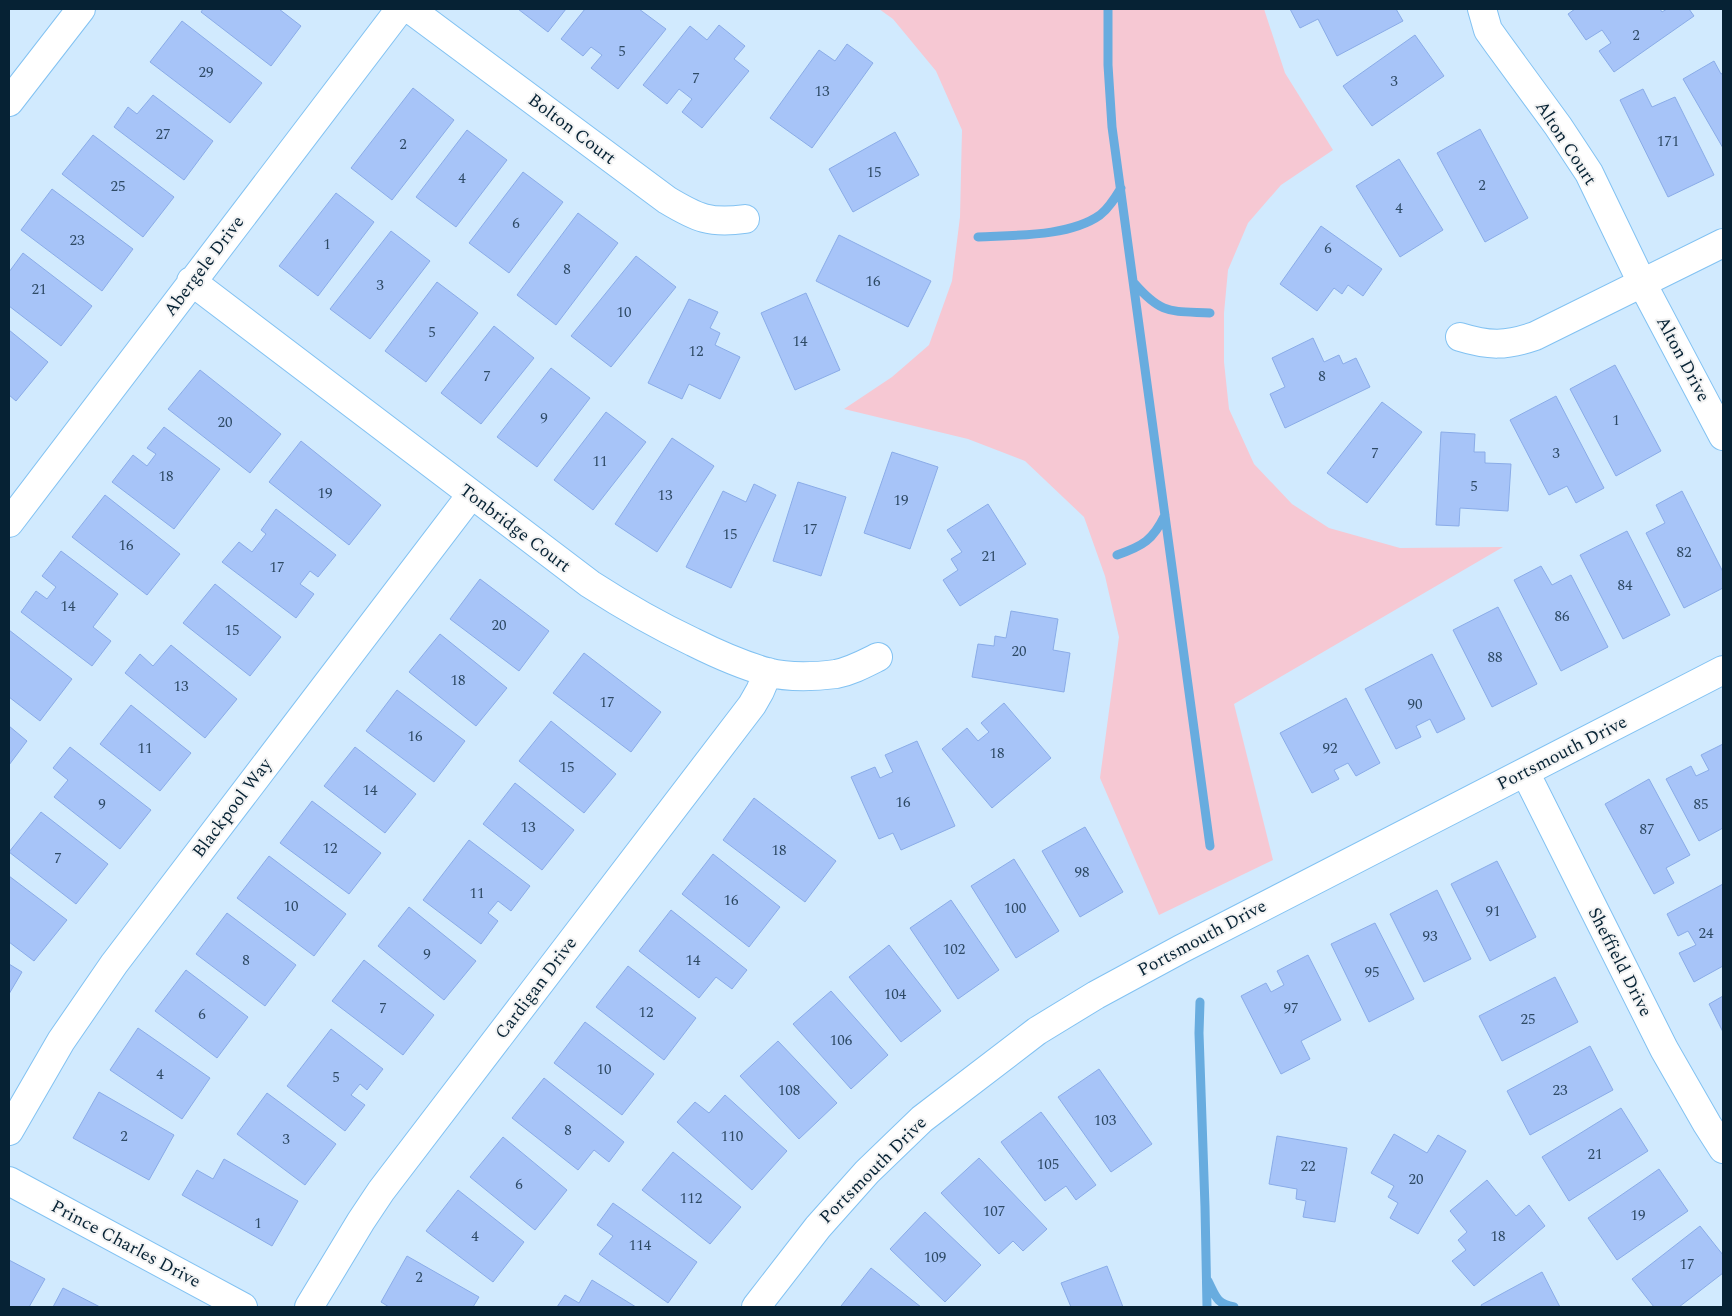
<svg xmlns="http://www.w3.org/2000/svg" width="1732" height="1316" font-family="Spectral,serif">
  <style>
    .green { fill: #f6c8d3 }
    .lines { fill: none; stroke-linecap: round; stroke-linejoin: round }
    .stream { stroke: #68acdf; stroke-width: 9 }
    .building { fill: #a7c4f8; stroke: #8aace8 }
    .minor-casing { stroke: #82c2f2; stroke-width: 30 }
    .major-casing { stroke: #82c2f2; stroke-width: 30 }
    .minor { stroke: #fff; stroke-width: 28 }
    .major { stroke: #fff; stroke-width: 28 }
    .labels { text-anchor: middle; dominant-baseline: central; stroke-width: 4; stroke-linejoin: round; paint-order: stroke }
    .number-label { font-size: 15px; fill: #2e4a65 }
    .street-label { font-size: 18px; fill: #062234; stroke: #f3f3f3 }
  </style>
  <rect width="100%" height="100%" fill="#d1eafe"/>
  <path class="green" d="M879 9H1264L1285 73 1333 150 1281 185 1248 223 1228 270 1224 313V362L1229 409 1254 464 1292 504 1329 528 1400 548 1503 547 1234 704 1273 860 1159 915 1100 778 1119 637 1105 576 1084 517 1025 461 968 439 844 409 892 377 929 345 952 281 960 217 962 130 936 71 893 19Z"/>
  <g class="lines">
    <path class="stream" d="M1108 9V65L1112 127 1210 846
      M978 237C1014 235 1069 237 1100 215 1109 208 1115 198 1121 188
      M1134 283C1162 315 1170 311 1210 313
      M1117 555C1143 546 1153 540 1165 515
      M1200 1002 1199 1033 1205 1207 1207 1307
      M1208 1281C1216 1297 1216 1303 1234 1307"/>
  </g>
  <path class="building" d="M203 9H279L301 26 271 66 201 12Z
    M518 9H566L548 32Z
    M585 9H639L666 29 618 89 591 68 602 55 591 47 583 56 561 39Z
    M1290 9H1396L1403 21 1337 56 1318 19 1300 28Z
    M1575 9H1660L1662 12 1667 9H1689L1694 16 1614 72 1599 51 1611 43 1602 30 1586 40 1568 14Z
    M182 21 262 83 230 123 150 62Z
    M719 25 745 46 734 59 749 71 702 128 682 112 692 99 679 89 667 104 643 85 690 26 707 40Z
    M1415 35 1444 76 1372 126 1343 86Z
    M847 44 873 63 812 148 770 118 819 50 835 61Z
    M1714 61 1721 74 1723 73V148L1683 79Z
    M413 88 454 120 392 200 351 168Z
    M1643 89 1652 107 1675 97 1714 175 1668 197 1620 100Z
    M153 95 213 141 184 180 114 127 128 107 137 114Z
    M1480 129 1528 218 1485 242 1437 153Z
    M467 130 507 160 456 227 416 197Z
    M895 132 919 175 853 212 829 169Z
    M93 135 174 197 143 237 62 174Z
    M1399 159 1443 230 1400 257 1356 186Z
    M523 172 563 202 509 273 469 243Z
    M52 189 133 249 102 291 21 230Z
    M336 193 374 222 318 296 279 266Z
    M578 213 618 243 556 325 517 295Z
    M1321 226 1382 269 1363 296 1348 285 1342 294 1334 288 1317 311 1280 284Z
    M391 231 430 261 370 339 330 309Z
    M839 235 931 281 908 327 816 281Z
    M23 253 92 306 61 346 9 306V272Z
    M636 256 676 287 611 367 571 336Z
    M437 282 478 313 426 382 385 351Z
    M806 293 840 370 795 390 761 313Z
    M689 299 718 312 710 328 720 333 715 345 740 357 720 399 689 384 682 399 648 383Z
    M494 326 534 358 481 424 441 393Z
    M9 330 48 362 16 401 9 395Z
    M1313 338 1324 362 1339 355 1343 364 1356 358 1370 387 1285 428 1270 394 1285 387 1272 358Z
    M1615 365 1661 451 1616 476 1570 389Z
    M551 368 590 398 537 467 497 437Z
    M200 370 281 434 250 473 168 409Z
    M1556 396 1604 488 1576 503 1567 486 1549 495 1510 420Z
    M1382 402 1422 432 1367 503 1327 473Z
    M606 412 646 442 593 510 554 480Z
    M164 427 220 469 174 529 112 482 133 455 147 466 156 454 147 448Z
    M1441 432 1475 434 1474 452H1485V463L1511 464 1508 511 1460 508 1459 526 1436 525Z
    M672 438 714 466 657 552 615 524Z
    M301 441 381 505 349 545 269 482Z
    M892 452 938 467 910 549 864 533Z
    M798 482 846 497 821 576 773 561Z
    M754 484 776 495 731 588 686 567 723 491 746 502Z
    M1682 491 1723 572V588L1684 608 1646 533 1665 523 1656 505Z
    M105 495 180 554 147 595 72 537Z
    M988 504 1026 564 960 606 943 580 958 570 951 559 962 552 947 530Z
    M276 509 336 555 318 577 310 571 300 584 314 594 296 618 222 562 239 542 252 552 266 534 261 530Z
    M1627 531 1670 615 1623 639 1580 555Z
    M61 551 118 594 93 627 111 641 92 666 21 612 36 591 47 599 56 587 42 576Z
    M1541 566 1552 585 1571 575 1608 647 1561 671 1514 580Z
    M480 579 549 631 519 671 450 619Z
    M215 584 281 637 250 676 183 623Z
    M1498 607 1537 684 1492 707 1453 630Z
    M1011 611 1058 619 1053 650 1070 653 1064 692 972 677 978 644 994 646 995 636 1006 638Z
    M9 630 72 679 40 721 9 697Z
    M440 634 507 688 476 726 409 672Z
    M171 645 237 699 205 738 125 673 140 654 153 666Z
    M584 653 661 712 631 752 553 693Z
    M1432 654 1465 719 1437 733 1430 719 1416 726 1421 737 1396 749 1365 689Z
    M397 690 465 741 434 782 366 731Z
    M1346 698 1380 763 1356 776 1348 763 1334 770 1339 779 1312 793 1280 733Z
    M1004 703 1051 758 992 808 942 749 967 728 978 741 989 732 981 723Z
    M131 705 191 753 160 791 100 744Z
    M551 721 616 774 584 813 519 761Z
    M9 726 27 741 9 765Z
    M917 741 955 826 901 850 893 833 879 839 851 777 875 767 880 778 893 772 885 755Z
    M1723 744V828L1699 841 1666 779 1691 766 1696 776 1709 770 1701 755Z
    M70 747 151 810 120 849 54 797 68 780 53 768Z
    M355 747 416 794 385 833 324 786Z
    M1649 779 1690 855 1666 868 1674 883 1654 894 1605 804Z
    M515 783 574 830 542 870 483 824Z
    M754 798 836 861 805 902 723 840Z
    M312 801 381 853 349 894 280 843Z
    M41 812 108 864 76 904 9 852Z
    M1085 827 1123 892 1080 917 1042 851Z
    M469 840 530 886 511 911 498 901 488 913 498 921 481 944 423 900Z
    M713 854 780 907 749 947 682 894Z
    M269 856 346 914 314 956 237 898Z
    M1014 859 1059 931 1016 958 971 886Z
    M1497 861 1536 937 1490 961 1451 884Z
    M9 876 67 920 34 961 9 942Z
    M1723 884V966L1694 982 1679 953 1696 945 1688 931 1678 936 1667 914Z
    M1437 890 1471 959 1424 982 1390 914Z
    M951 900 999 970 958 999 910 928Z
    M409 907 476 961 444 1000 378 946Z
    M671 910 747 970 732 989 716 977 699 998 639 951Z
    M227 913 296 965 265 1006 196 954Z
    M1375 923 1414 999 1369 1022 1331 944Z
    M889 945 941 1011 901 1042 849 977Z
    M1308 955 1341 1020 1301 1041 1310 1059 1281 1074 1241 996 1266 983 1271 992 1284 985 1277 971Z
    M364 960 434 1015 403 1055 332 1001Z
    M9 964 22 972 9 994Z
    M628 966 696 1018 664 1060 596 1007Z
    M186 970 248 1017 217 1058 155 1011Z
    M1555 977 1578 1022 1502 1061 1479 1016Z
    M831 991 888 1055 851 1089 793 1024Z
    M1723 996V1032L1709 1004Z
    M585 1022 654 1074 622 1115 554 1063Z
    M138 1028 210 1078 182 1119 110 1070Z
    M331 1029 383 1069 367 1090 360 1084 351 1095 365 1105 345 1131 287 1086Z
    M778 1041 837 1103 799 1139 740 1076Z
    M1590 1046 1613 1090 1530 1135 1507 1091Z
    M1099 1069 1152 1144 1111 1172 1058 1097Z
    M544 1078 624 1142 609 1162 594 1150 578 1170 512 1118Z
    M99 1092 174 1135 149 1180 73 1138Z
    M267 1093 336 1144 305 1185 237 1134Z
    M725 1095 787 1151 752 1190 677 1122 695 1102 709 1113Z
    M1621 1108 1648 1151 1569 1201 1542 1157Z
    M1041 1112 1096 1185 1076 1200 1066 1186 1045 1201 1001 1142Z
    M1394 1134 1427 1153 1438 1135 1466 1151 1418 1234 1390 1218 1398 1203 1388 1197 1394 1186 1371 1173Z
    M1277 1136 1347 1148 1335 1222 1303 1217 1306 1201 1296 1199 1297 1189 1269 1184Z
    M503 1137 567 1190 535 1230 470 1177Z
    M673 1152 741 1207 710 1244 642 1190Z
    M979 1158 1047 1229 1023 1251 1013 1241 999 1254 941 1193Z
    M224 1159 298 1201 272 1246 182 1195 197 1170 213 1179Z
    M1659 1169 1688 1211 1617 1260 1588 1218Z
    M1487 1180 1516 1216 1529 1205 1545 1226 1474 1286 1452 1261 1466 1250 1458 1240 1467 1232 1450 1211Z
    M458 1190 524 1242 493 1282 426 1231Z
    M613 1203 697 1262 668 1303 599 1254 613 1236 597 1225Z
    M925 1212 981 1265 945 1302 890 1249Z
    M1700 1226 1723 1255V1273L1679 1307H1654L1632 1279Z
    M407 1256 479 1297 473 1307H389L381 1302Z
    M9 1260 45 1279 29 1307H9Z
    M1107 1266 1123 1307H1071L1061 1283Z
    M871 1268 921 1307H843L841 1306Z
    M1542 1272 1560 1307H1482L1481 1305Z
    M592 1280 636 1307H557L565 1295 579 1303Z
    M63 1288 100 1307H53Z"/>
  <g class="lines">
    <g class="minor-casing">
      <path id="minor" d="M410 9 667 200C697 218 710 224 745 219
        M1482 9 1488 30 1498 44 1558 126 1589 173 1642 283 1723 436
        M191 281 590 584C624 606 657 625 693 642 717 654 742 665 767 672 789 678 813 677 836 674 851 671 864 664 878 657
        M1460 337C1489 346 1506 346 1535 336L1723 243
        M9 523 400 9
        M1525 772 1664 1049 1707 1124 1723 1149
        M9 1131 61 1041 114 964 471 495
        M9 1181 243 1307
        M309 1307 361 1221 381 1191 752 705 760 691 768 672
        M756 1307 818 1227 867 1172 922 1119 1037 1031 1096 995 1181 949 1723 670"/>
    </g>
    <g class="major-casing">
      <path id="major" d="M9 102 81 9"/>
    </g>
    <use href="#minor" class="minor"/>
    <use href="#major" class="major"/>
  </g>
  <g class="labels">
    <g class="number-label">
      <text x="1636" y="35">2</text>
      <text x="622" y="51">5</text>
      <text x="206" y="72">29</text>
      <text x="696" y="78">7</text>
      <text x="1394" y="81">3</text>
      <text x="822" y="91">13</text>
      <text x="163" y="134">27</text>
      <text x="1668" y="141">171</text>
      <text x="403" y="144">2</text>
      <text x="874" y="172">15</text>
      <text x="462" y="178">4</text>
      <text x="1482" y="185">2</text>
      <text x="118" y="186">25</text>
      <text x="1399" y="208">4</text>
      <text x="516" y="223">6</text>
      <text x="77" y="240">23</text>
      <text x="327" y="244">1</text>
      <text x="1328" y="248">6</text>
      <text x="567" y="269">8</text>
      <text x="873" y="281">16</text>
      <text x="380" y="285">3</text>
      <text x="39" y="289">21</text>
      <text x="624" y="312">10</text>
      <text x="432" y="332">5</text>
      <text x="800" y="341">14</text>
      <text x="696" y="351">12</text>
      <text x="487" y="376">7</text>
      <text x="1322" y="376">8</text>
      <text x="544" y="418">9</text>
      <text x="1616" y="420">1</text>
      <text x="225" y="422">20</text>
      <text x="1375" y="453">7</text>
      <text x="1556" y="453">3</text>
      <text x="600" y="461">11</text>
      <text x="166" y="476">18</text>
      <text x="1474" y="486">5</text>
      <text x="325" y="493">19</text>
      <text x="665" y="495">13</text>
      <text x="901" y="500">19</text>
      <text x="810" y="529">17</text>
      <text x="730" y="534">15</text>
      <text x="126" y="545">16</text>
      <text x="1684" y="552">82</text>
      <text x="989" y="556">21</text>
      <text x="277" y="567">17</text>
      <text x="1625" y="585">84</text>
      <text x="68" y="606">14</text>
      <text x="1562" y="616">86</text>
      <text x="499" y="625">20</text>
      <text x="232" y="630">15</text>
      <text x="1019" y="651">20</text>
      <text x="1495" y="657">88</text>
      <text x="458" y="680">18</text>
      <text x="181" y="686">13</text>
      <text x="607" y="702">17</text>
      <text x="1415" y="704">90</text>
      <text x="415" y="736">16</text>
      <text x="145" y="748">11</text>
      <text x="1330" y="748">92</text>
      <text x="997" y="753">18</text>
      <text x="567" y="767">15</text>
      <text x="370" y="790">14</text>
      <text x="903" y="802">16</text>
      <text x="102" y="804">9</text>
      <text x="1701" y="804">85</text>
      <text x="528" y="827">13</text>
      <text x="1647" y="829">87</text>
      <text x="330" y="848">12</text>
      <text x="779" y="850">18</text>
      <text x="58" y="858">7</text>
      <text x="1082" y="872">98</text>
      <text x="477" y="893">11</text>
      <text x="731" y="900">16</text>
      <text x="291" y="906">10</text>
      <text x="1015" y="908">100</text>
      <text x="1493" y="911">91</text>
      <text x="1706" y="933">24</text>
      <text x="1430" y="936">93</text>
      <text x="954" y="949">102</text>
      <text x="427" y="954">9</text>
      <text x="246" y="960">8</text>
      <text x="693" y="960">14</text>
      <text x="1372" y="972">95</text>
      <text x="895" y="994">104</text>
      <text x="383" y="1008">7</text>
      <text x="1291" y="1008">97</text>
      <text x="646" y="1012">12</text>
      <text x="202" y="1014">6</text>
      <text x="1528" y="1019">25</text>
      <text x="841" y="1040">106</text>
      <text x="604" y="1069">10</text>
      <text x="160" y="1074">4</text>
      <text x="336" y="1077">5</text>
      <text x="789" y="1090">108</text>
      <text x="1560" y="1090">23</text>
      <text x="1105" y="1120">103</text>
      <text x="568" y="1130">8</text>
      <text x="124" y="1136">2</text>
      <text x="732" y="1136">110</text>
      <text x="286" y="1139">3</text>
      <text x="1595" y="1154">21</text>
      <text x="1048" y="1164">105</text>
      <text x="1308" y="1166">22</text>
      <text x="1416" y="1179">20</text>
      <text x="519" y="1184">6</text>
      <text x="691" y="1198">112</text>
      <text x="994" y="1211">107</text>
      <text x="1638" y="1215">19</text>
      <text x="258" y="1223">1</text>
      <text x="475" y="1236">4</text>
      <text x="1498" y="1236">18</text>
      <text x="640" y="1245">114</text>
      <text x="935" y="1257">109</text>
      <text x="1687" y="1264">17</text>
      <text x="419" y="1277">2</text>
    </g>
    <g class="street-label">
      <text transform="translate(572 129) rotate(37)">Bolton Court</text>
      <text transform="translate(1566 143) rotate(57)">Alton Court</text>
      <text transform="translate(204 266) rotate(-53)">Abergele Drive</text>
      <text transform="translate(1683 359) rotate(62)">Alton Drive</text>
      <text transform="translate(515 528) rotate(37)">Tonbridge Court</text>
      <text transform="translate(1562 753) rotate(-27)">Portsmouth Drive</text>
      <text transform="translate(232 808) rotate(-53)">Blackpool Way</text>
      <text transform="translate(1202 938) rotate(-28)">Portsmouth Drive</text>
      <text transform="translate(1620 962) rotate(63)">Sheffield Drive</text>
      <text transform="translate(536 988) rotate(-53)">Cardigan Drive</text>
      <text transform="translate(873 1170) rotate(-45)">Portsmouth Drive</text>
      <text transform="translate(126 1244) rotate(28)">Prince Charles Drive</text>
    </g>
  </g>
  <rect width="1732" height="1316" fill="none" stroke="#062234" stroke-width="20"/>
</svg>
